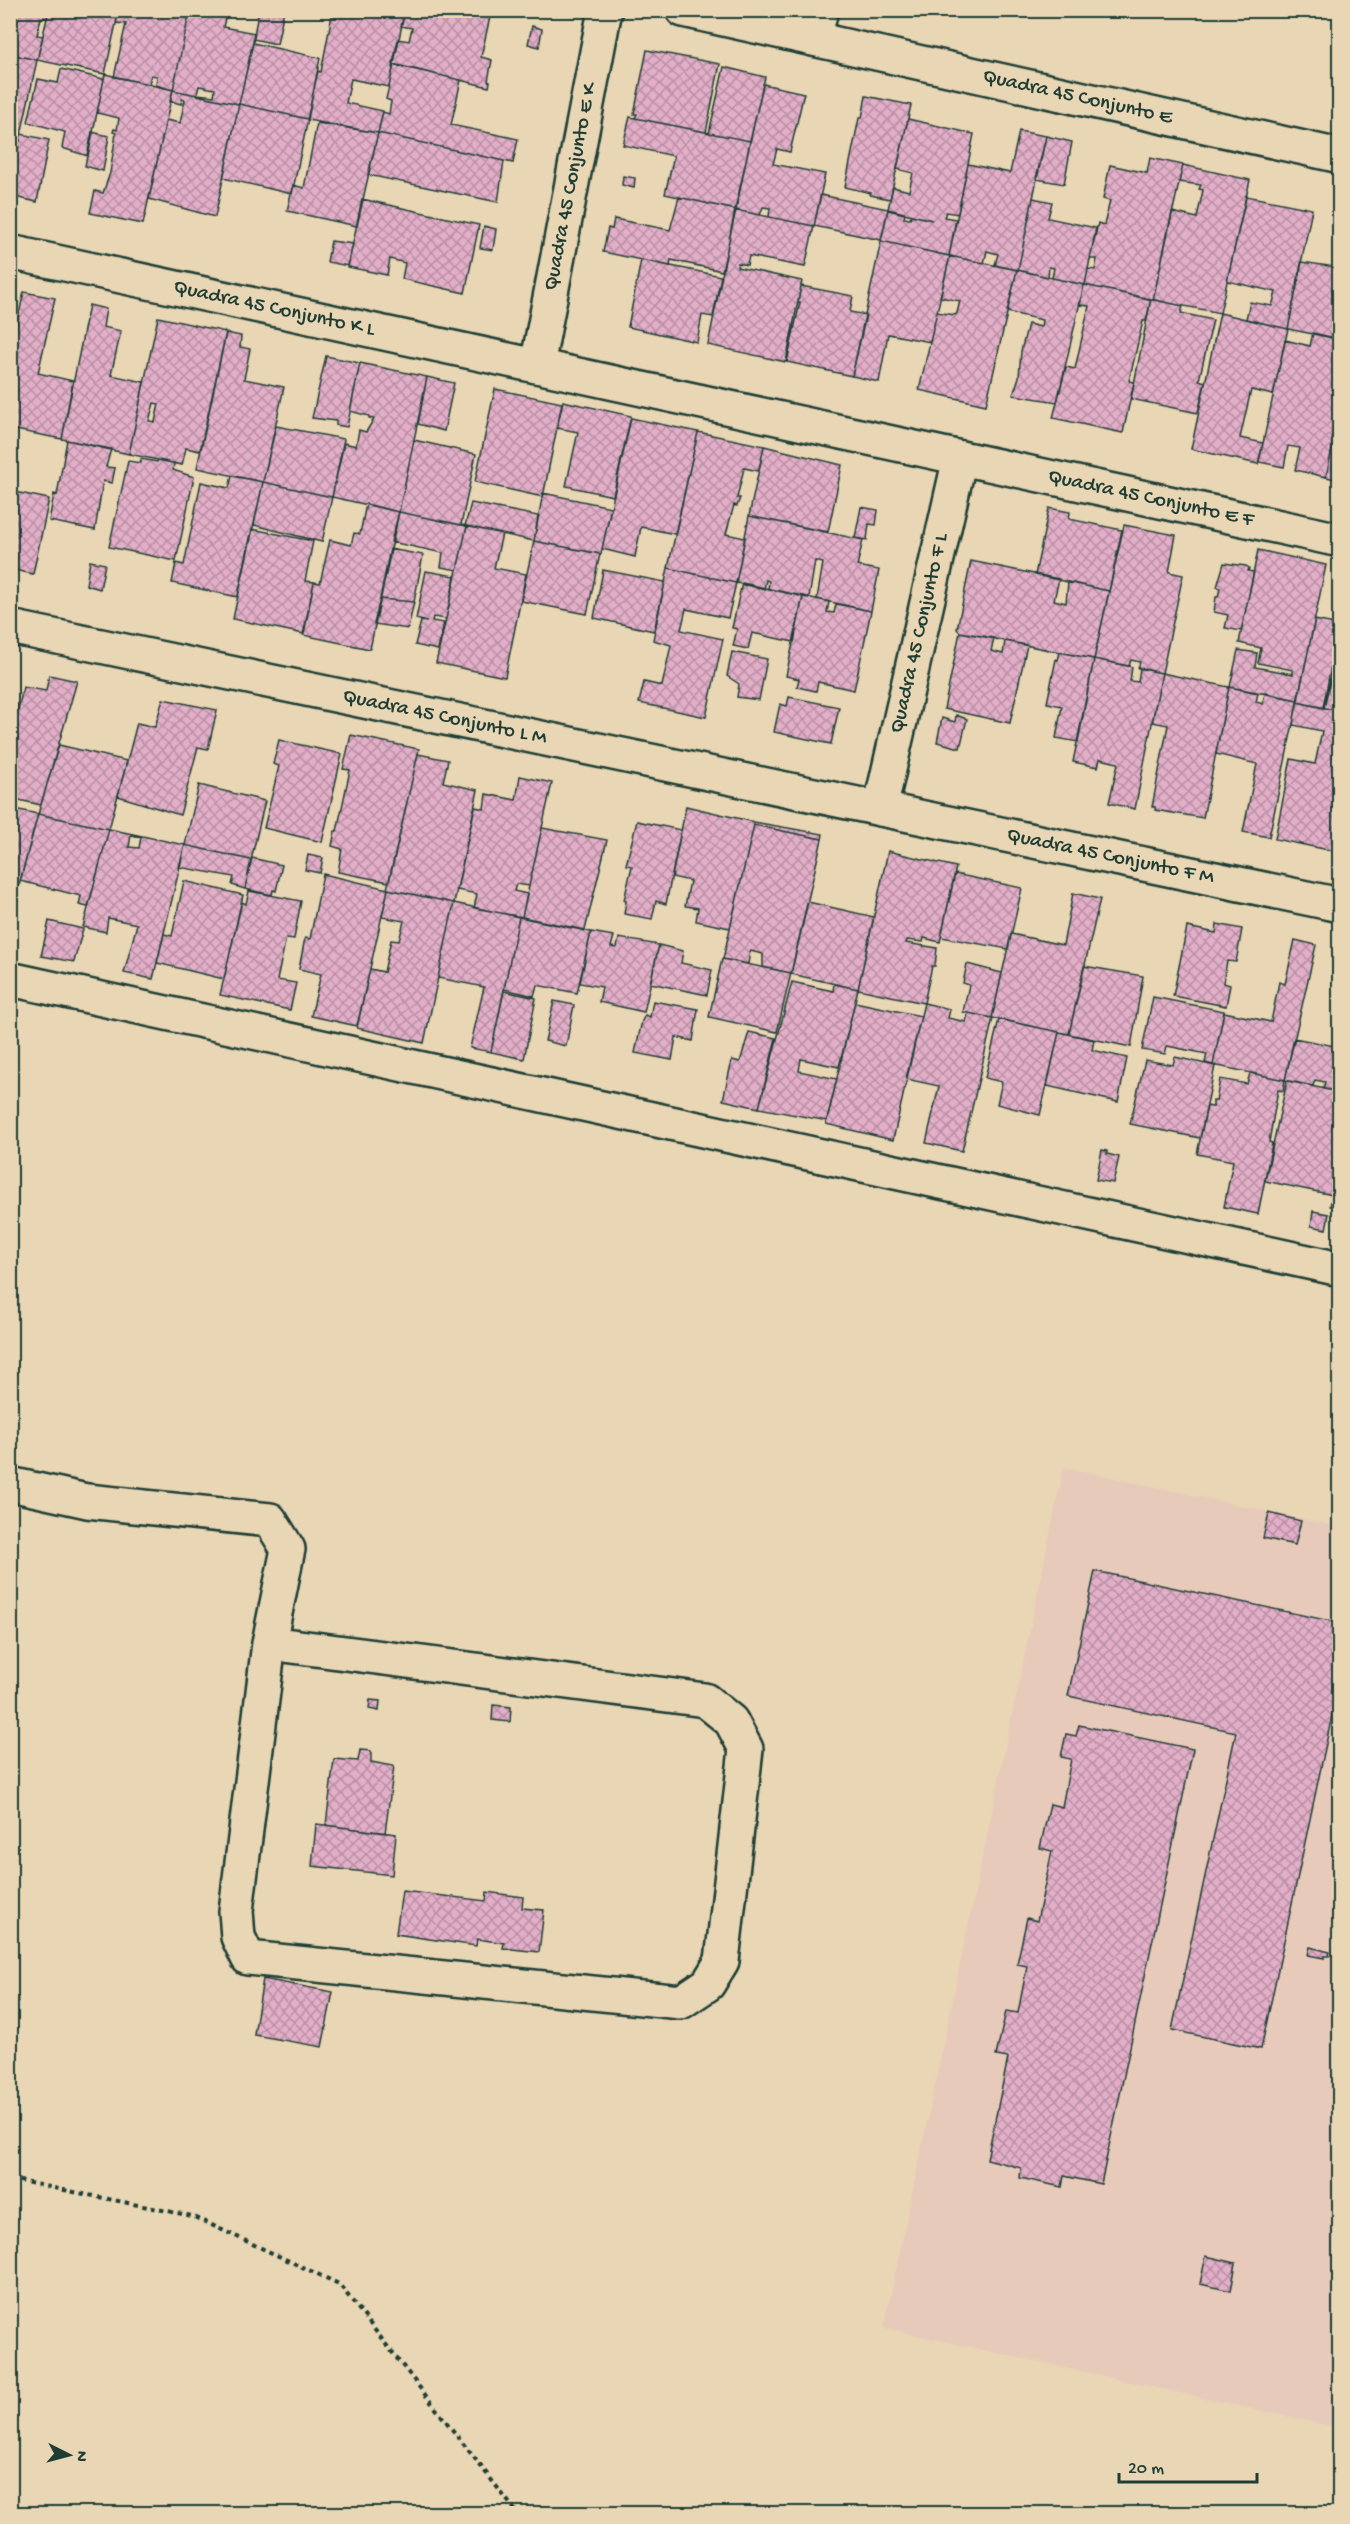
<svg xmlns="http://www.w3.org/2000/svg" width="1350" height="2524" font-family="'Gochi Hand',sans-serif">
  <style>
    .built { fill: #e7caba }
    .building { fill: url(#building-cross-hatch); stroke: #1f3d34; stroke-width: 1.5; fill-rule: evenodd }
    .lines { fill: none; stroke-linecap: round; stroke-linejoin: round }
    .minor-casing { stroke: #1f3d34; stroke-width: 38 }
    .path { stroke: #1f3d34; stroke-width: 4; stroke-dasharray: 4.5 4.5; stroke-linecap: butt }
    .minor { stroke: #e9d6b4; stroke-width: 33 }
    .labels { text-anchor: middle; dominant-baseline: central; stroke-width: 6; stroke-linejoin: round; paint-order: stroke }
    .street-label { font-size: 21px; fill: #1f3d34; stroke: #e9d6b4 }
  </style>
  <defs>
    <pattern id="building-cross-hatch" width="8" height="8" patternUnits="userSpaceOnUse" patternTransform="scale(1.5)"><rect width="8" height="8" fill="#e3aec8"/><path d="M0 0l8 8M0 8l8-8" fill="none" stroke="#b78fa3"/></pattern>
  </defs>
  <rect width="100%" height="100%" fill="#e9d6b4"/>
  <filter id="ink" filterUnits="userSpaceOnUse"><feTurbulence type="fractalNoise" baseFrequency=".0167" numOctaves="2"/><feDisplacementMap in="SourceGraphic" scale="12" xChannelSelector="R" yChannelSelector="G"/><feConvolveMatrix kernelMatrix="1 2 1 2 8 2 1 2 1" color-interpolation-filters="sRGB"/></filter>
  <g filter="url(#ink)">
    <path class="built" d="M1064 1467 1339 1527V2428L884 2328Z"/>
    <path class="building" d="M10 10H49L47 18H41L37 35 43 36 37 60 10 54V30H14L17 14 10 13Z
      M49 10H119L105 74 37 60Z
      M119 10H190L173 90 156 85 157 76 151 75 149 84 114 77 126 24 116 23Z
      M190 10H227L223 27 255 33 239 104 173 90ZM199 86 215 89 214 96 197 94Z
      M259 10H284L277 44 253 39Z
      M333 10H405L389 87 351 79 346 103 383 111 378 133 307 120 318 71 321 72Z
      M405 10H463L490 17 481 57 492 60 488 81 490 82 489 87 393 64 398 39 409 41 412 28 401 26Z
      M532 26 542 29 539 47 528 44Z
      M253 43 320 58 308 119 239 104Z
      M647 50 720 64 706 132 635 118 637 114H634Z
      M10 54 37 60 12 177H10Z
      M394 65 461 80 451 125 518 139 513 163 378 133 383 112 389 114 391 101 386 99Z
      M724 67 765 77 750 141 709 133Z
      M61 69 104 79 88 156 62 148 65 132 28 122 38 79 58 83Z
      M105 74 173 90 143 224 90 213 95 191 103 193 110 173 116 133 113 132 114 129 117 130 119 118 97 113Z
      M763 84 804 93 790 152 777 149 773 164 825 174 814 226 769 217 770 208 763 207 760 215 735 210Z
      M173 90 239 104 215 217 149 199 166 120 180 123 185 100 182 99 181 104 170 101Z
      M866 96 911 105 890 199 870 195 871 193 845 187 859 118H862Z
      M239 104 308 119 292 194 223 178Z
      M630 117 750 141 736 210 665 194 674 156 623 145Z
      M908 119 974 134 958 214 946 212 944 217 956 219 949 256 881 241 888 210 905 214 904 218 910 219 911 215 932 220 888 209 893 187 909 191 913 173 897 169Z
      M317 123 378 133 357 226 287 211 293 185 304 188Z
      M1019 131 1046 136 1018 270 995 265 998 254 987 251 984 263 949 256 968 164 1010 173Z
      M92 132 109 136 103 171 85 166Z
      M378 133 504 161 498 202 368 175Z
      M21 134 49 140 37 202 10 196V183Z
      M1046 136 1072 142 1064 184 1036 179Z
      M1150 158 1183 165 1153 300 1085 285 1088 269 1095 270 1097 259H1090L1098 223 1104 225 1110 201 1103 199 1110 165 1147 173Z
      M1183 165 1250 180 1220 313 1153 300 1172 212 1197 218 1203 190 1199 189 1201 185 1179 182Z
      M623 176 635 178 634 188 622 185Z
      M821 195 888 209 881 240 814 226Z
      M1246 196 1312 209 1288 329 1246 319 1250 302 1272 306 1276 292 1227 281Z
      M679 197 736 210 722 271 671 260 670 266 603 252 608 228 612 229 614 219 670 230Z
      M1033 198 1052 202 1048 218 1096 228 1085 285 1052 278 1054 268 1049 267 1048 277 1018 270Z
      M362 199 479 225 465 293 402 279 405 263 390 259 387 275 348 267Z
      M735 210 814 226 805 267 749 256 747 265 738 263 737 267 802 281 786 362 708 345Z
      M484 226 496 229 493 250 480 248Z
      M331 241 353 244 348 266 327 262Z
      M881 241 950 256 930 342 888 334 879 382 852 376Z
      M1340 243V326L1336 325 1333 338 1288 329 1302 262 1335 267Z
      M950 256 1017 270 986 405 919 390 937 312 955 315 957 313 960 301 940 297Z
      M641 260 721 276 713 317 702 315 697 342 628 327Z
      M1017 270 1084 285 1057 402 1013 395 1019 377 1021 351 1028 324 1041 327 1042 320 1007 312Z
      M1084 285 1151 299 1146 321H1143L1129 381 1134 382 1123 433 1053 418 1066 367 1075 369 1089 306 1080 305Z
      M801 286 853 296 850 312 866 315 852 376 787 362 800 302H798Z
      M24 292 55 298 38 373 73 381 62 439 10 429V352Z
      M1151 299 1183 306 1181 313 1213 320 1199 380 1205 382 1198 413 1131 399Z
      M89 305 106 309 103 327 121 331 111 375 144 382 129 454 62 439Z
      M1220 313 1288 329 1273 395 1251 390 1240 438 1263 443 1258 464 1191 449Z
      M158 317 226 332 200 451 186 448 182 465 129 454ZM154 403 159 404 155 422 149 421Z
      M226 333 241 336 240 347 250 349 244 379 284 387 263 482 197 468Z
      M1313 333 1340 339V412L1326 477 1295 470 1300 448 1288 446 1284 467 1259 462 1285 340 1310 346Z
      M326 356 360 363 347 427 336 425V421L312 418Z
      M360 363 427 377 399 512 332 497 344 443 356 446 359 430 366 432 374 419 369 418V416L350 411Z
      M427 377 454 383 444 431 418 424Z
      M495 389 562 403 543 497 475 482Z
      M563 401 631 416 613 496 566 486 578 432 557 428Z
      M1340 412V480L1326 477Z
      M631 418 698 432 675 534 641 527 635 557 602 549Z
      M276 426 344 439 332 497 263 482Z
      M698 432 764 446 759 471 744 468 737 498H740L737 506 734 505 726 534 745 538 736 583 668 568Z
      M67 440 111 449 106 467 115 468 112 483 103 481 95 530 49 521 54 494 57 495Z
      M414 440 476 454 461 525 399 512Z
      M764 446 842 465 828 532 749 516Z
      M141 459 157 462 158 460 174 463 173 470 194 477 176 561 109 547 128 461 141 463Z
      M232 476 263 482 238 597 172 583 176 563 184 565 201 482 229 488Z
      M263 482 332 497 322 542 254 525Z
      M10 491 49 499 33 574 10 569Z
      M543 493 611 507 601 554 534 541Z
      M471 503 538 516 534 541 465 526Z
      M366 504 399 512 370 649 303 635 314 582 320 583 330 540 351 545 354 533 360 534Z
      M861 507 878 510 876 525 869 524 867 540 855 538Z
      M1049 508 1070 512 1069 519 1122 530 1109 591 1035 575Z
      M399 512 467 526 457 570 441 567 443 553 391 542Z
      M749 516 863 540 857 566 879 570 871 611 817 599 823 563 815 561 809 598 768 589 769 581 766 580 764 589 736 583Z
      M1124 525 1176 535 1169 572 1183 575 1162 673 1138 668 1140 662 1131 660 1129 666 1094 659Z
      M467 526 502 534 494 568 526 574 505 677 436 663Z
      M252 529 313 541 305 581 314 582 304 634 233 619Z
      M534 541 600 554 587 614 521 601Z
      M390 549 423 555 414 602 380 599Z
      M1258 550 1326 565 1298 700 1230 687 1238 650 1257 653 1255 667 1293 674V670L1258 663 1261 648 1239 643Z
      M90 561 105 564 100 589 86 585Z
      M971 561 1059 579 1054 600 1066 603 1068 582 1109 591 1094 659 960 632 957 629Z
      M1224 563 1246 566 1249 568 1248 571 1254 572 1241 631 1225 628 1228 615 1214 612 1216 597H1218L1220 588 1217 587Z
      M668 568 736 583 728 618 686 609 681 630 723 639 706 717 639 703 644 682 662 686 671 645 653 640Z
      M603 570 665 582 654 631 594 618Z
      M426 571 455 576 446 619 433 617 432 621 444 623 438 650 415 645 421 621 427 622 416 619Z
      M742 583 803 596 794 642 752 633 748 649 733 646 737 629 732 628Z
      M803 596 829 602 827 612 834 613 836 604 871 611 854 690 818 682 816 691 797 687 799 679 786 676Z
      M380 599 414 602 408 629 374 624Z
      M1315 620 1339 625 1323 708 1297 702Z
      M960 632 994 638 991 651 1003 654 1005 641 1027 645 1010 723 944 709Z
      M1340 635V711L1324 708Z
      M732 652 767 659 759 700 737 697 739 684 727 676Z
      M1060 652 1094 659 1078 742 1056 738 1062 706 1047 703 1056 659 1058 660Z
      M1094 659 1132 667 1130 681 1138 682 1140 668 1162 673 1135 809 1109 803 1118 763 1100 759 1098 767 1073 762Z
      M1162 673 1229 687 1203 818 1155 810V807H1152L1168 725 1152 722Z
      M49 675 77 681 41 805 10 798V714L17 715 23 687 46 691Z
      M1229 687 1258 693 1256 702 1263 704 1265 693 1298 700 1269 837 1243 832 1257 764 1216 754Z
      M789 697 839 707 831 744 774 732 780 704 787 706Z
      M163 699 217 710 208 749 198 747 180 815 118 796 137 723 155 727Z
      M1297 702 1340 711V826L1334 851 1275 839 1291 759 1315 764 1322 731 1293 725Z
      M956 715 967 719 960 748 937 742 942 718 955 722Z
      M351 735 419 749 389 882 338 872 342 849 332 846 335 831H337L350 770 343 769Z
      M279 740 342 754 322 842 264 828 279 766 273 764Z
      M59 745 127 761 109 829 38 814Z
      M418 754 448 760 443 782 478 790 454 903 387 889Z
      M520 776 552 783 529 886 516 884 514 891 527 894 522 917 474 908 477 894 457 890 475 807 484 809 486 794 516 800Z
      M199 785 265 801 251 860 185 845Z
      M686 806 754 822 823 834 822 839 754 825 730 928 696 921 698 908 685 906 690 881 672 877Z
      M10 808 38 814 19 886 10 884Z
      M38 814 109 829 88 907 79 905 81 896 20 881Z
      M637 821 681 830 666 904 656 901 652 919 624 914 626 901 624 900 632 866 626 865Z
      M754 825 822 839 791 973 763 967V954L750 951 748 964 723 959Z
      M542 828 607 840 585 930 522 917Z
      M109 829 185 845 153 979 124 973 137 924 108 918 106 932 83 927ZM131 835 141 837 139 848 129 847Z
      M185 845 251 860 245 889 232 885 234 877 179 867Z
      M888 851 956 867 940 942 924 938 923 942 907 940 906 943 937 948 935 966H932L924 1003 858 989Z
      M308 855 323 858 320 873 305 870Z
      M252 858 282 865 276 891 273 890 272 895 245 889Z
      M323 874 388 889 357 1026 311 1016 321 974 299 969 305 938 310 939Z
      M955 874 1022 888 1008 949 941 937Z
      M184 881 243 895 224 979 157 963 164 934 172 936Z
      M388 889 454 903 424 1043 357 1028 370 969 384 972 391 940 399 941 404 921 382 917Z
      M249 891 301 901 294 939 286 938 277 980 296 983 290 1010 220 995 242 902 246 904Z
      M1073 893 1100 899 1069 1034 992 1018 1011 934 1063 945Z
      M808 902 874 917 858 989 791 974Z
      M454 903 519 917 491 1052 470 1048 484 987 438 978Z
      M519 917 591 932 577 993 537 985 534 996 504 989Z
      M49 921 83 929 74 962 41 956Z
      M1217 924 1242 929 1236 962 1227 961 1223 983 1230 985 1226 1006 1173 996 1187 927 1216 933Z
      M591 932 614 936 611 947 617 948 619 938 659 945 644 1012 599 1002 602 987 580 983Z
      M1295 940 1316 945 1285 1080 1213 1065 1224 1012 1271 1022 1279 982 1285 984Z
      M659 945 683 951 681 963 712 970 707 995 650 983Z
      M722 959 791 973 777 1032 709 1017Z
      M967 964 1002 973 992 1018 963 1012 969 985 963 983Z
      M1084 966 1143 976 1131 1047 1069 1034Z
      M792 982 833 991 834 984 858 989 839 1067 801 1059 799 1071 837 1079 827 1121 759 1108Z
      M504 991 536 998 524 1059 491 1052Z
      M1153 997 1224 1011 1213 1065 1205 1063 1207 1054 1167 1046 1165 1054 1142 1050Z
      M554 1001 574 1005 566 1046 545 1041Z
      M653 1001 698 1009 693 1041 676 1037 672 1060 635 1053 642 1021 645 1015 650 1017Z
      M855 1002 921 1016 893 1140 826 1124Z
      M924 1003 950 1009 948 1018 966 1022 968 1013 993 1018 962 1151 926 1143 939 1086 906 1079Z
      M999 1019 1059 1032 1040 1115 997 1104 1002 1082 985 1078Z
      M749 1032 776 1038 759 1108 723 1100 732 1060 740 1062Z
      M1059 1032 1094 1040 1092 1050 1127 1058 1118 1102 1047 1086Z
      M1294 1038 1340 1047V1092L1323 1089 1325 1082 1315 1080 1313 1086 1285 1080Z
      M1175 1057 1215 1066 1200 1138 1130 1124 1145 1060 1173 1065Z
      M1250 1073 1285 1080 1283 1091 1278 1090 1269 1142 1272 1143 1271 1149 1258 1214 1224 1207 1233 1161 1197 1154 1207 1106 1213 1107V1101H1216L1220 1079 1247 1084Z
      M1287 1081 1340 1092V1165L1333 1195 1265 1181Z
      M1102 1150 1107 1151V1154L1119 1157 1113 1183 1096 1180Z
      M1340 1165V1208L1330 1206Z
      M1313 1211 1329 1214 1326 1229 1311 1226Z
      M1269 1513 1301 1521 1295 1545 1263 1538Z
      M1095 1571 1340 1623V1678L1261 2049 1172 2030 1236 1732 1068 1696Z
      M370 1700 380 1701 379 1711 369 1709Z
      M493 1705 511 1707 510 1722 492 1720Z
      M1079 1725 1193 1749 1101 2184 1064 2176 1062 2187 1020 2178 1021 2168 987 2159 1008 2058 996 2056 1006 2011 1018 2013 1027 1966 1017 1964 1027 1918 1037 1921 1052 1851 1040 1848 1050 1804 1062 1807 1071 1759 1061 1757 1066 1734 1076 1736Z
      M360 1750 371 1751V1762L394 1766 385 1833 326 1825 334 1759 358 1761Z
      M316 1824 396 1834 392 1875 312 1866Z
      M402 1891 486 1901 487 1892 523 1897 522 1908 544 1910 539 1952 503 1948 504 1943 477 1939 476 1946 396 1934Z
      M1310 1947 1330 1952 1329 1956H1324V1958L1308 1955Z
      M263 1979 333 1992 322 2047 254 2035Z
      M1206 2256 1236 2263 1231 2291 1200 2284Z"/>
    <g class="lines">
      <g class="minor-casing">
        <g id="minor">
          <path id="s1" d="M683 10 1340 156"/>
          <path d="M814 39 821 10"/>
          <path id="s2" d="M10 252 1340 540"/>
          <path id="s3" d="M537 366 605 10"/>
          <path id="s4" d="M10 627 1340 905"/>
          <path id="s5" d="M880 809 960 458"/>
          <path d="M10 979 1340 1269"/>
          <path d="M10 1484 87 1501 270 1520 288 1549 269 1643 236 1911 238 1937 248 1958 681 2002 708 1984 722 1961 746 1749 731 1721 705 1700 269 1643"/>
        </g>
      </g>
      <path class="path" d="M10 2179 192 2216 339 2284 518 2514"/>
      <use href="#minor" class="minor"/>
    </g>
  </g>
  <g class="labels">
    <g class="street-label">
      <text stroke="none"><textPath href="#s1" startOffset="404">Quadra 45 Conjunto E</textPath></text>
      <text stroke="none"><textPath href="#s3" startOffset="182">Quadra 45 Conjunto E K</textPath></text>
      <text stroke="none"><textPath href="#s2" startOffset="270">Quadra 45 Conjunto K L</textPath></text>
      <text stroke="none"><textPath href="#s2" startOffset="1167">Quadra 45 Conjunto E F</textPath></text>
      <text stroke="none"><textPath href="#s5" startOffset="180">Quadra 45 Conjunto F L</textPath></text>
      <text stroke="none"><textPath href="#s4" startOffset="444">Quadra 45 Conjunto L M</textPath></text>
      <text stroke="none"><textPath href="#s4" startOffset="1124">Quadra 45 Conjunto F M</textPath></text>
    </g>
  </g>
  <rect width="1350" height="2524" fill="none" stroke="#e9d6b4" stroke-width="36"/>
  <rect x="18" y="18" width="1314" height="2488" fill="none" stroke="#1f3d34" stroke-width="2" filter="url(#ink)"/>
  <g transform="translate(69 2455) rotate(96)" stroke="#e9d6b4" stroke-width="4.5" paint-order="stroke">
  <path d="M0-4.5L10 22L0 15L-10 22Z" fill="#1f3d34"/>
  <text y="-9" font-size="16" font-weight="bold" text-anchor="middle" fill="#1f3d34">N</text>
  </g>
  <path d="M1119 2473v9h138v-9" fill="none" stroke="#1f3d34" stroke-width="3"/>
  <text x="1128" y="2473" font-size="18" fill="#1f3d34" stroke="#e9d6b4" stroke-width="4.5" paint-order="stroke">20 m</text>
</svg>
